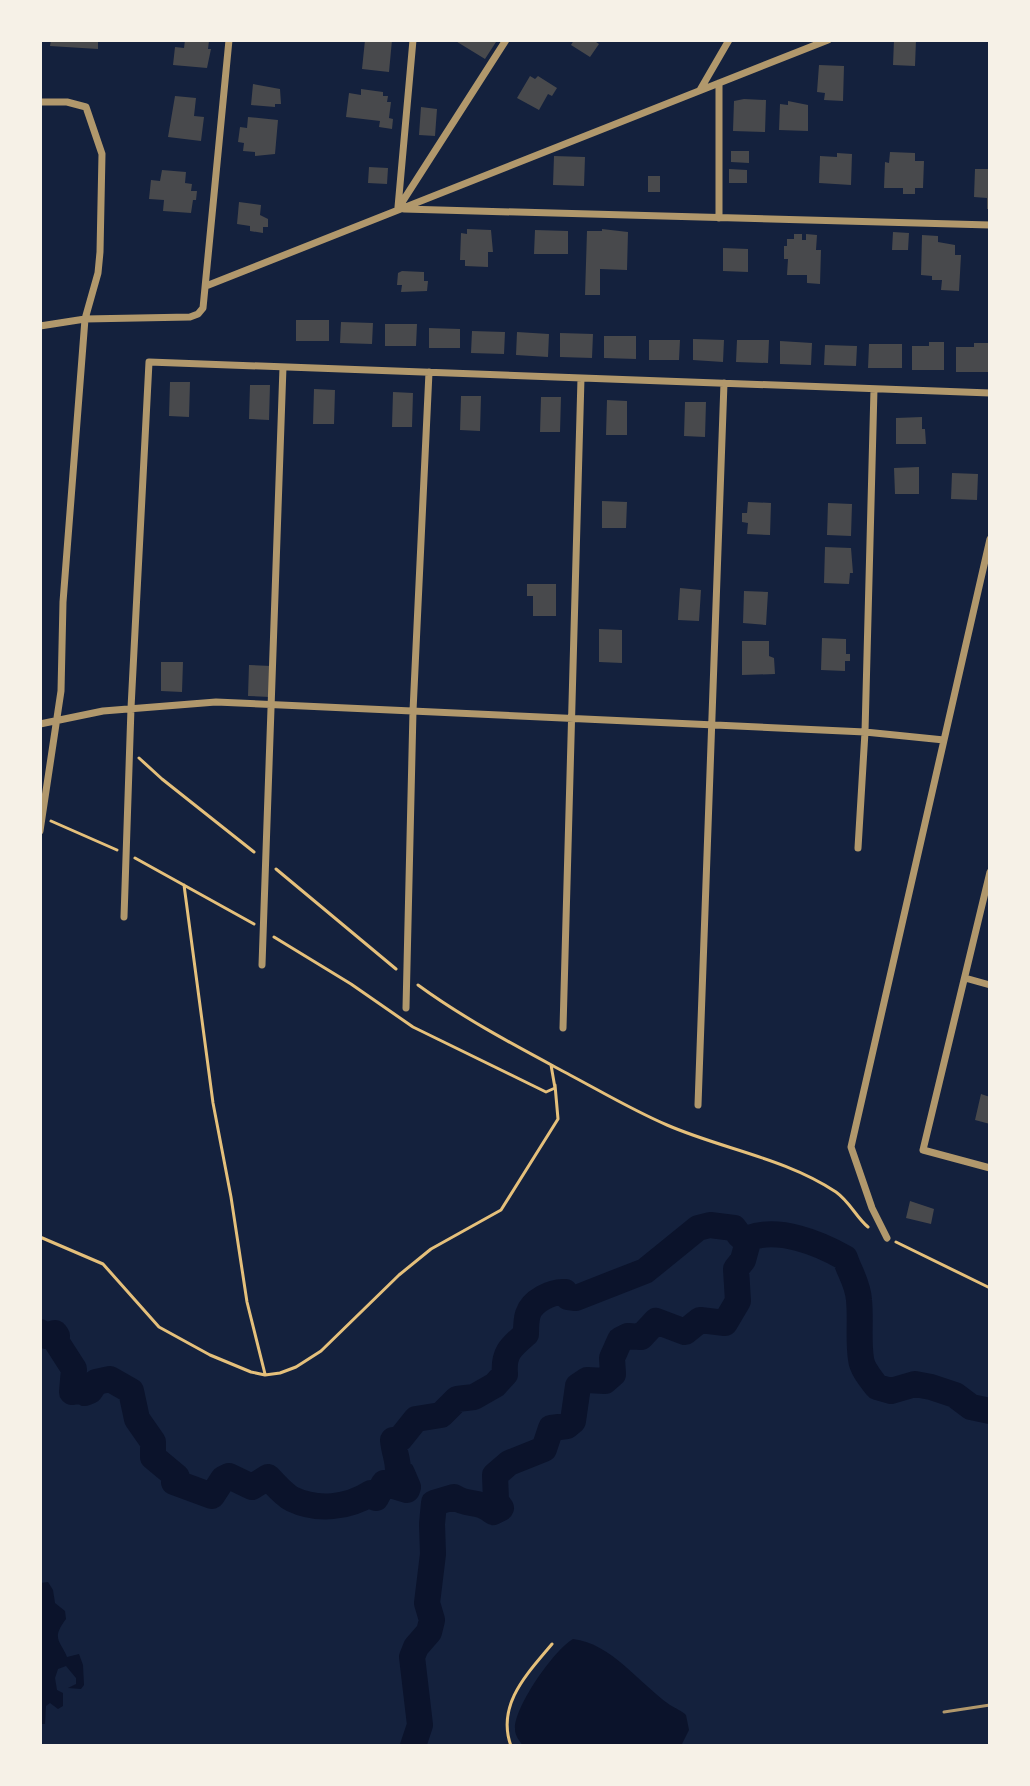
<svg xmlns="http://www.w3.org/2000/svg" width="1030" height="1786" font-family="'Golos Text',sans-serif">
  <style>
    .water { fill: #0b132b }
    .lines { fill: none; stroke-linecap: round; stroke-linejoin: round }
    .river { stroke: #0b132b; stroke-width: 26 }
    .building { fill: #48494c }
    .path { stroke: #e5c07b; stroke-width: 3 }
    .service { stroke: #b1986c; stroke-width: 3 }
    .minor { stroke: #b1986c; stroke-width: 7 }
  </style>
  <rect width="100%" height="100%" fill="#14213d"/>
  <path class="water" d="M48 1582 53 1590 55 1603 65 1611 66 1619C51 1639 60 1640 67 1657L79 1654 83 1665 84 1685 81 1689 68 1688 76 1684V1678L66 1666 58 1669 55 1678 57 1690 63 1693V1706L58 1709 50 1703 46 1706 45 1724H40V1583Z
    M573 1639C611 1643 641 1685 670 1705 676 1709 681 1710 686 1715L689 1730 681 1746H523C519 1740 515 1736 515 1729 514 1707 554 1650 573 1639Z"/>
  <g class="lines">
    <path class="river" d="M40 1332 45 1336 55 1333 57 1336 56 1341 74 1369 72 1392 81 1390 85 1393 90 1391 96 1382 110 1379 131 1391 137 1419 153 1442V1457L177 1477 174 1482 212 1496 223 1479 229 1476 252 1487 268 1477C275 1484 283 1494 292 1499 317 1511 348 1508 371 1493L376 1498 384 1483 407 1490 408 1487 402 1473 398 1470C398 1459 394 1452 393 1440L400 1439 416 1419 441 1415 457 1399 474 1397 495 1385 505 1374C503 1353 511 1347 526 1334 526 1328 526 1320 528 1314 532 1301 552 1291 565 1292L568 1297 576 1298 645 1271 698 1228 710 1225 734 1228 740 1236 749 1238
      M413 1746 420 1725 412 1657 416 1647 429 1632 432 1620 427 1603 433 1554 432 1524 434 1503 454 1497C470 1507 477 1499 493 1512L501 1508 496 1501 495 1475 509 1463 544 1449 551 1428 567 1426 573 1421 578 1386 587 1380 605 1381 613 1374 612 1358 620 1340 628 1336 641 1337 656 1321 685 1332 700 1320 725 1323 738 1301 736 1269 743 1260 749 1238C779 1227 819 1243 845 1258 850 1273 858 1284 859 1300 861 1320 858 1340 861 1359 862 1369 871 1379 877 1387L891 1391 915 1384 931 1387 955 1395 971 1407 990 1411"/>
  </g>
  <path class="building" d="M51 40H98V49L50 46Z
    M185 40 209 41 208 49H211L207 68 173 65 175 47 184 48Z
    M365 40H392L389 72 362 69Z
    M454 40H493L496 42 485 59Z
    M574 40H593L599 44 590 57 571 45Z
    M894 40H916L915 66 893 65Z
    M819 65 844 66 843 101 824 100 825 93 817 92Z
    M530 76 535 79 538 76 557 88 552 96 548 94 539 110 517 98Z
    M253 84 280 89 281 104H275V107L251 105Z
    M361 89 383 92V96H388L387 102H391L389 118 393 119 392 129 379 127 380 121 346 117 349 93 361 95Z
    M175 96 196 98 194 116 204 117 201 141 168 137Z
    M744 99 766 100 765 132 733 131 734 101Z
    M788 101 808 105V131L779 130 780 104 788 105Z
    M421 107 437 109 435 136 419 135Z
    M248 117 278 120 275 154 255 156V152L243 151 244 143 238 142 240 127 247 128Z
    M731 151H749V163L731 162Z
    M890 152 915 153V161H924L923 188H915V194H903V188H884L885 162 889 163Z
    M837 153 852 154 851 185 819 183 820 156 837 157Z
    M554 156 585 157 584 186 553 185Z
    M369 167 388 168 387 184 368 183Z
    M729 169 747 170V183H729Z
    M975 169H990V209H987V198L974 197Z
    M162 170 186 172 185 183 192 184 191 191H197L196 200H193L191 213 163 211 164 200 149 199 151 180 160 181Z
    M648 176H660V192H648Z
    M239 202 261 205 260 215 268 219V227H263V233L250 231V226L237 224Z
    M467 229 491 230 493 252H488V267L465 266V260H460L461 233 467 234Z
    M602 229 628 232 627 270 600 269V295H585L587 231H602Z
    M535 230 568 231V254H534Z
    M893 232 909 233 908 250H892Z
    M794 234H802V240H806V234L817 235 816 250H821L820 284 807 283V275H787L788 259H784V246H787V239H794Z
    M922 235 938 236V242L955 245V255H961L959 291 941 290 942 280H932V276L921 275Z
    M723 248 748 249V272L723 271Z
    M402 271 424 272V281H428L427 291 401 292 402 285H397L398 273Z
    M296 320H329V341H296Z
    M341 322 373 323 372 344 340 343Z
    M385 324H417L416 346H385Z
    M429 328 460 329V348H429Z
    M472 331 505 332 504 354 471 353Z
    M517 332 549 334 548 357 516 355Z
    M560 333 593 334 592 358 560 357Z
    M604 336H636V359L604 358Z
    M693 339 724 340 723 362 693 360Z
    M649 340H680L679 360H649Z
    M737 340H769L768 363 736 362Z
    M780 341 812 343 811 365 780 364Z
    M929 342H944V370H912V346H929Z
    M974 343H990V372H956V347H974Z
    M869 344H902V368H868Z
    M825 345 857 346 856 366 824 365Z
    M170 382H190L189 417 169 416Z
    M250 385H270L269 420 249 419Z
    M314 389 335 390 334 424H313Z
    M393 392 413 393 412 427H392Z
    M461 396H481L480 431 460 430Z
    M541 397H561L560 432H540Z
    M607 400 627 401V435H606Z
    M685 402H706L705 437 684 436Z
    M922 417V429H925L926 444H896V418Z
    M919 467V494H895L894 468Z
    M952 473 978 474 977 500 951 499Z
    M602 501 627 502 626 528H602Z
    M748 502 771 503 770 535 747 534 748 523 742 522V513H747Z
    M828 503 852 504 851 536 827 535Z
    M825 547 851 548 853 573H850L849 584 824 583Z
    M527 584H556V616H533V596H527Z
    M680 588 701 590 699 621 678 620Z
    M744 591 768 592 766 625 743 623Z
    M599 629 622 630V663L599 662Z
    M822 638 846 639V654H850V661H845V671L821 670Z
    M742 641H769V656L774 658 775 674 742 675Z
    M161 662H183L182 692 161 691Z
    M249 665 271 666 270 697 248 696Z
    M981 1094 990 1097V1124L975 1120Z
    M910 1201 934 1209 931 1224 906 1218Z"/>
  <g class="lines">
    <path class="path" d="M139 758 162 779 254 852
      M51 821 117 850
      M135 858 254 924
      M276 869 396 969
      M184 885 213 1103 231 1197 247 1302 265 1374
      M274 937 351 984 413 1027 546 1092 555 1088 551 1065
      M418 985C466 1020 518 1047 570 1075 602 1092 634 1111 667 1125 722 1149 785 1158 836 1192 850 1202 856 1217 868 1227
      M40 1237 103 1264 159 1327 210 1355 251 1372 265 1375 280 1373 296 1367 321 1351 399 1275 431 1249 501 1210 558 1119 555 1085
      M896 1242 990 1288
      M511 1746C496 1705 527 1674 552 1644"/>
    <path class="service" d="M944 1712 990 1705"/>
    <path class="minor" d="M700 90 729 40
      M40 102H67L86 107 102 154 100 252 98 273 85 319 63 602 61 691 40 831
      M398 207 413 40
      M399 207 506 40
      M404 209 990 225
      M719 218V83
      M206 286 828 40
      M40 326 85 319 190 317 198 314 203 308 229 40
      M40 724 103 711 216 702 865 732 944 740
      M858 848 865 732 874 389
      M990 872 923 1150 990 1168
      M124 917 131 708 149 362 990 393
      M262 965 283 367
      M965 978 990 985
      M406 1008 413 711 429 372
      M563 1028 581 378
      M698 1105 724 383
      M887 1238 872 1208 851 1147 990 539"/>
  </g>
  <rect width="1030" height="1786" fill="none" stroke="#f6f1e7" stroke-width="84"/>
</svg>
